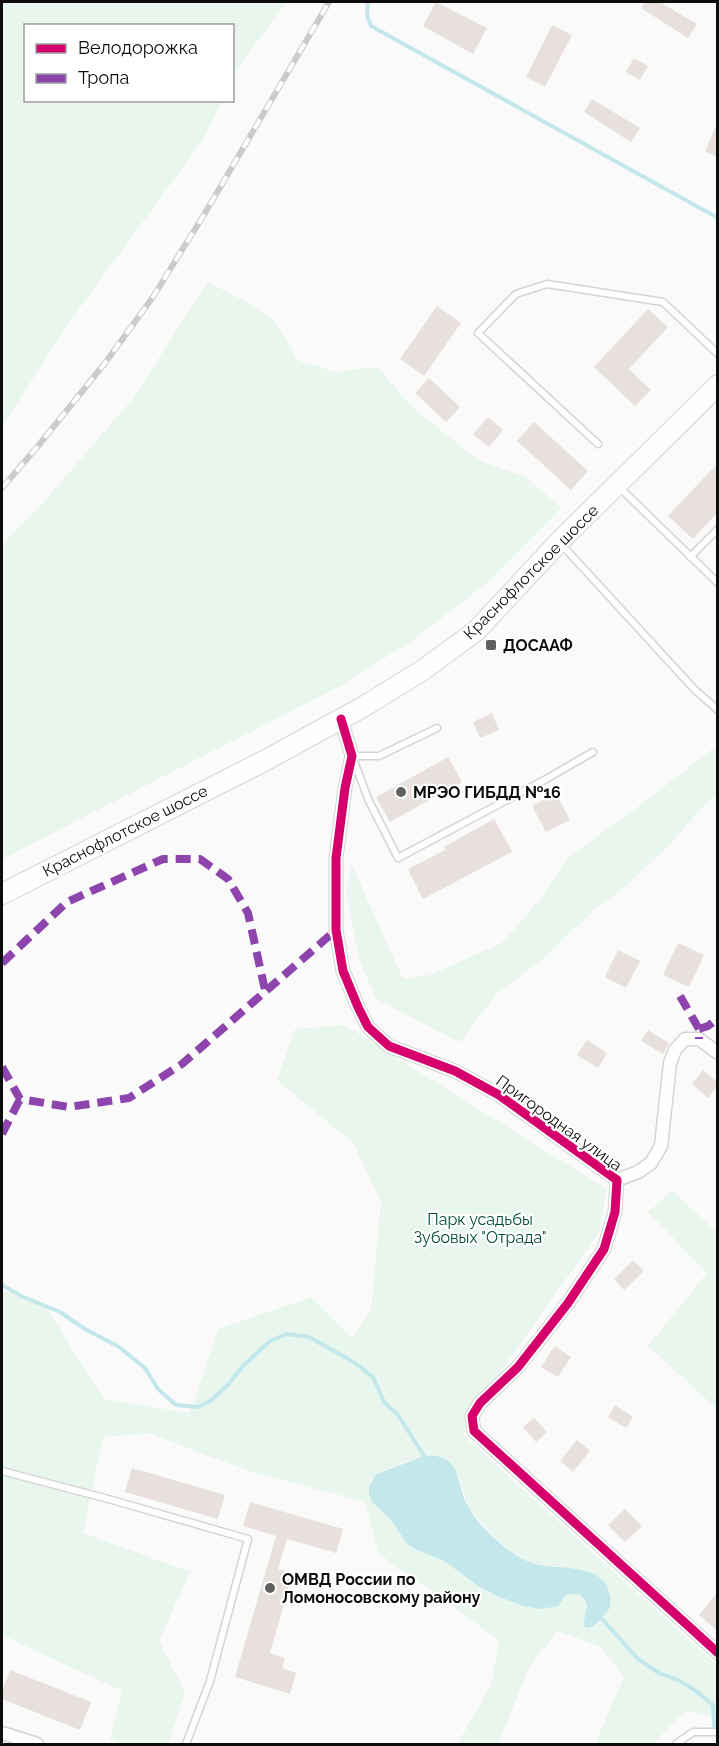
<svg xmlns="http://www.w3.org/2000/svg" width="719" height="1746" font-family="Raleway,sans-serif">
  <style>
    .green { fill: #e8f6ee; fill-rule: evenodd }
    .water { fill: #c3e7eb }
    .lines { fill: none; stroke-linecap: round; stroke-linejoin: round }
    .stream { stroke: #c3e7eb; stroke-width: 4 }
    .building { fill: #e7e0dc }
    .service-casing { stroke: #d4d4d4; stroke-width: 9 }
    .minor-casing { stroke: #d4d4d4; stroke-width: 15 }
    .primary-casing { stroke: #d4d4d4; stroke-width: 22 }
    .service { stroke: #fefefe; stroke-width: 6 }
    .minor { stroke: #fefefe; stroke-width: 12 }
    .primary { stroke: #fefefe; stroke-width: 20 }
    .rail-casing { stroke: #cacbcb; stroke-width: 6 }
    .rail { stroke: #fff; stroke-width: 4; stroke-dasharray: 11; stroke-linecap: butt }
    .quiet { stroke: #8e44ad; stroke-width: 8; stroke-dasharray: 15 8; stroke-linecap: butt }
    .cycleway-casing { stroke: #fff; stroke-width: 13 }
    .cycleway { stroke: #d6006c; stroke-width: 9 }
    .poi-dot { fill: #606061; stroke: #fff; stroke-width: 2 }
    .labels { text-anchor: middle; dominant-baseline: central; stroke-width: 4.5; stroke-linejoin: round; paint-order: stroke }
    .street-label { font-size: 16px; fill: #0d0d0e; stroke: #fff }
    .poi-label { font-size: 16px; font-weight: bold; fill: #0d0d0e; stroke: #fff; text-anchor: start }
    .park-label { font-size: 16px; fill: #004b2f; stroke: #fff }
  </style>
  <rect width="100%" height="100%" fill="#fafafa"/>
  <path class="green" d="M2 2H287L241 63 233 80 232 26H26V100L222 101 200 144 73 317 2 426Z
    M208 282 249 303 274 320 298 360 335 372 377 367 414 409 480 461 525 477 562 508 493 578 413 640 342 685 2 859V545L40 506 131 401Z
    M711 750H717V794L706 803 670 844 626 886 592 912 539 962 496 994 460 1042 376 999 359 959 347 895 351 863 403 979 430 975 502 943 537 903 570 856 646 801Z
    M345 1025 606 1189 600 1231 499 1374 467 1413 463 1435 717 1665V1717L685 1711 653 1744H595L624 1677 601 1647 557 1631 528 1669 498 1744H457L491 1686 499 1640 378 1553 365 1502 249 1471 148 1433 103 1437 83 1533 190 1572 159 1641 185 1692 168 1744H122L110 1739 122 1691 2 1635V1291L43 1303 104 1399 190 1413 218 1329 312 1297 352 1339 371 1311 381 1202 353 1143 277 1080 295 1029ZM408 1461 458 1475 468 1507 495 1539 511 1552 533 1564 573 1568 591 1573 609 1591C612 1607 605 1627 586 1628 586 1620 588 1609 585 1602 579 1588 563 1595 558 1606L539 1609 532 1608 497 1596 481 1588 444 1561 411 1547 400 1535 390 1519 372 1502 377 1474Z
    M672 1191 717 1232V1409L648 1346 707 1273 648 1212Z"/>
  <path class="water" d="M424 1456C465 1453 454 1484 469 1508 475 1519 486 1531 496 1540 506 1549 521 1560 535 1564 558 1570 604 1562 610 1595 611 1601 611 1607 607 1612 601 1620 596 1627 586 1628L583 1625 587 1607 585 1600 580 1595 571 1594 565 1596 558 1606 554 1607 539 1609 523 1606 497 1596 481 1588 444 1561 417 1550 407 1544 390 1519 372 1502 369 1493V1486L377 1474Z"/>
  <g class="lines">
    <path class="stream" d="M368 2 367 15 371 26 718 218
      M2 1285 21 1296 60 1312 85 1329 119 1347 145 1368 158 1389 176 1405 198 1407 210 1401 228 1385 242 1367 270 1341 287 1334 309 1337 355 1363 373 1377 384 1402 398 1415 424 1456
      M602 1619 638 1659 659 1673 678 1680 696 1691 713 1705 714 1727"/>
  </g>
  <path class="building" d="M436 2 487 28 473 54 423 26Z
    M645 2H660L697 24 688 38 641 8Z
    M552 25 572 35 545 87 526 77Z
    M634 58 648 66 640 80 626 72Z
    M592 99 640 128 631 142 584 112Z
    M717 124V157L705 151Z
    M437 306 461 323 424 376 400 359Z
    M648 309 668 327 629 369 651 390 635 406 594 367Z
    M429 378 460 407 446 422 415 393Z
    M488 417 503 430 489 447 473 434Z
    M534 422 588 471 571 490 517 441Z
    M717 464V513L693 539 668 516Z
    M492 713 499 730 480 738 473 722Z
    M448 757 462 782 390 822 376 797Z
    M556 793 570 820 546 832 532 806Z
    M494 819 512 852 423 899 408 869 445 850 444 847Z
    M678 943 704 955 689 987 663 975Z
    M618 950 640 961 626 988 605 977Z
    M648 1030 669 1043 663 1054 641 1041Z
    M587 1040 607 1053 598 1068 577 1055Z
    M703 1070 717 1082V1087L708 1098 692 1084Z
    M633 1260 644 1271 624 1290 614 1279Z
    M555 1346 571 1357 558 1377 541 1367Z
    M615 1405 633 1417 626 1428 608 1417Z
    M534 1418 547 1432 536 1442 523 1427Z
    M577 1440 590 1451 573 1472 560 1461Z
    M132 1468 225 1495 218 1519 125 1492Z
    M250 1502 343 1529 336 1553 287 1539 278 1569 293 1573 270 1653 285 1658 282 1668 296 1673 290 1694 235 1677 276 1536 243 1526Z
    M625 1509 642 1526 625 1542 608 1525Z
    M717 1593V1631L699 1615Z
    M10 1670 91 1702 80 1730 2 1699V1691Z"/>
  <g class="lines">
    <g class="service-casing">
      <path id="service" d="M598 444 478 333 516 294 547 284 663 302 718 354
        M619 487 718 583
        M562 545 695 690 718 710
        M690 557 718 529
        M437 728 379 756H352L369 801 398 858 548 778 593 752
        M2 1471 112 1500 248 1539 210 1681 186 1744
        M676 1744 693 1732H718"/>
    </g>
    <g class="minor-casing">
      <path id="minor" d="M341 719 352 756 345 788 336 858V930L343 971 358 1007 368 1027 389 1046 455 1071 499 1095 617 1180 615 1212 604 1249 568 1303 518 1367 480 1403 472 1416 474 1431 718 1653
        M617 1180 638 1172 651 1163 661 1146 670 1063 675 1050 685 1039H699L718 1053
        M2 1733 37 1744"/>
    </g>
    <g class="primary-casing">
      <path id="primary" d="M2 894 266 760 363 707 423 670 476 631 559 542 718 385"/>
    </g>
    <use href="#service" class="service"/>
    <use href="#minor" class="minor"/>
    <use href="#primary" class="primary"/>
    <g class="rail-casing">
      <path id="rail" d="M2 488 38 446 105 363 153 297 205 213 329 2"/>
    </g>
    <use href="#rail" class="rail"/>
    <path class="quiet" d="M2 963 67 902 163 859H200L228 879 248 913 265 990
      M680 996 699 1029V1039
      M699 1029 708 1026 718 1018
      M2 1067 20 1099 69 1107 129 1098 182 1064 336 930
      M2 1134 20 1099"/>
    <g class="cycleway-casing">
      <path id="cycleway" d="M341 719 352 756 345 788 336 858V930L343 971 358 1007 368 1027 389 1046 455 1071 499 1095 617 1180 615 1212 604 1249 568 1303 518 1367 480 1403 472 1416 474 1431 718 1653"/>
    </g>
    <use href="#cycleway" class="cycleway"/>
  </g>
  <g class="poi-dot">
    <rect x="485" y="639" width="12" height="12" rx="3"/>
    <circle cx="401" cy="792" r="6"/>
    <circle cx="270" cy="1588" r="6"/>
  </g>
  <g class="labels">
    <g class="street-label">
      <text transform="translate(531 572) rotate(-45)">Краснофлотское шоссе</text>
      <text transform="translate(125 831) rotate(-27)">Краснофлотское шоссе</text>
      <text transform="translate(559 1123) rotate(36)">Пригородная улица</text>
    </g>
    <g class="poi-label">
      <text x="503" y="645">ДОСААФ</text>
      <text x="413" y="792">МРЭО ГИБДД №16</text>
      <text x="282" y="1579">ОМВД России по<tspan x="282" dy="18">Ломоносовскому району</tspan></text>
    </g>
    <g class="park-label">
      <text x="480" y="1219">Парк усадьбы<tspan x="480" dy="18">Зубовых "Отрада"</tspan></text>
    </g>
  </g>
  <rect width="719" height="1746" fill="none" stroke="#0d0d0e" stroke-width="6"/>
  <rect x="24" y="24" width="210" height="78" fill="#ffffff" stroke="#9e9e9f" stroke-width="1.5"/>
  <rect x="36" y="44" width="30" height="9" fill="#d6006c" stroke="#9e9e9f" stroke-width="1.5"/>
  <text x="78" y="54" font-size="18" fill="#0d0d0e">Велодорожка</text>
  <rect x="36" y="74" width="30" height="9" fill="#8e44ad" stroke="#9e9e9f" stroke-width="1.5"/>
  <text x="78" y="84" font-size="18" fill="#0d0d0e">Тропа</text>
</svg>
